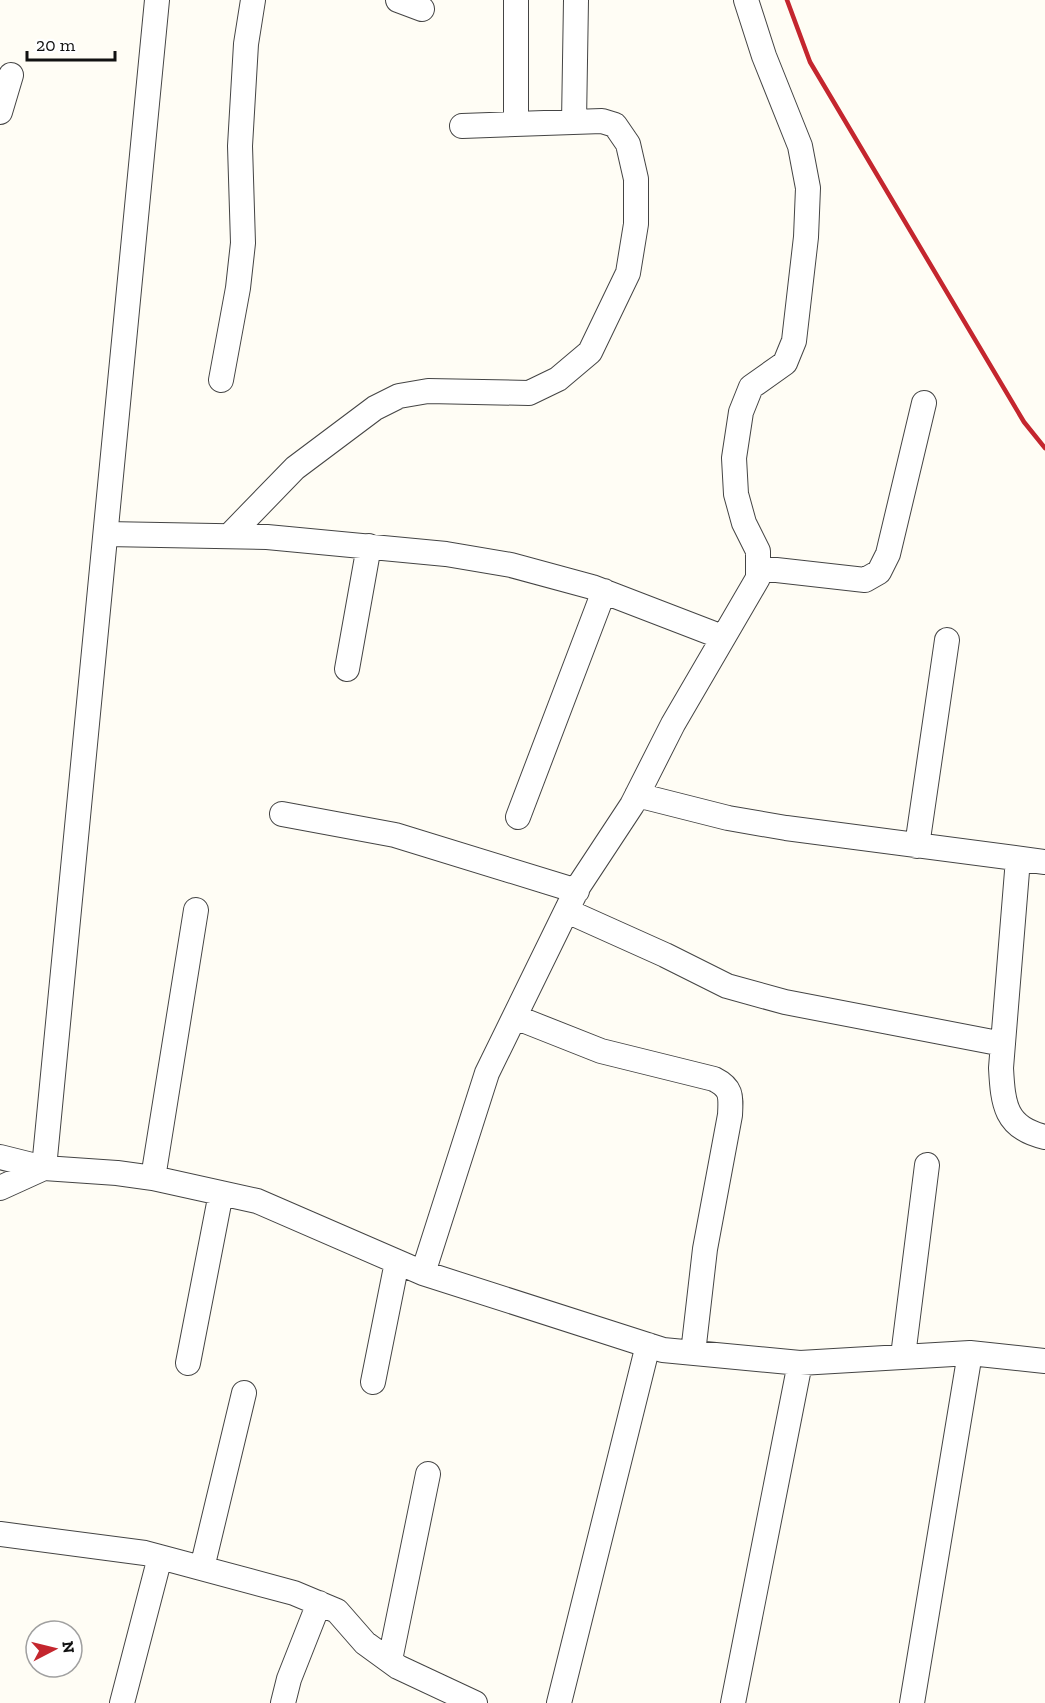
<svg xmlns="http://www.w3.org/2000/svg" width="1045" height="1703" font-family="'Zilla Slab',serif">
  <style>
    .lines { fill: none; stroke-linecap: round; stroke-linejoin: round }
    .minor-casing { stroke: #444; stroke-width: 26 }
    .minor { stroke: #fff; stroke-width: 24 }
    .rail { stroke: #c4262e; stroke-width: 4.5 }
  </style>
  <rect width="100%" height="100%" fill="#fffdf5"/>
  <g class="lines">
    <g class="minor-casing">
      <path id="minor" d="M398 0 422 9
        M0 112 11 75
        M574 122 576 0
        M516 124V0
        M221 380 238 288 243 243 240 146 246 44 253 0
        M106 534 267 537 446 554 511 565 592 587 722 637
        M229 536 295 468 375 408 399 396 428 391 529 393 558 379 590 352 628 273 636 224V179L628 144 615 125 602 121 462 126
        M758 568 865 580 879 572 888 554 924 403
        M347 669 369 546
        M637 795 728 818 786 828 1045 862
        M282 814 395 835 577 891
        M518 817 604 591
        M917 846 947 640
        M1018 859 1001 1068C1003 1104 1005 1128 1045 1137
        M567 911 665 955 727 986 785 1002 1003 1044
        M515 1017 601 1051 714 1079C732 1088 731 1096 730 1115L705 1249 693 1353
        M0 1157 44 1168 117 1173 153 1178 257 1201 423 1273 663 1350 800 1363 970 1353 1045 1361
        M153 1178 196 910
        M0 1188 44 1168 157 0
        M423 1273 487 1073 578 887 632 805 673 724 758 578V551L744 523 736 494 734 458 741 412 751 387 785 363 794 341 806 237 808 188 800 146 764 56 746 0
        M903 1356 927 1165
        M188 1363 221 1193
        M373 1382 397 1262
        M0 1534 145 1553 294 1593 337 1611 365 1643 398 1667 475 1703
        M202 1568 244 1393
        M390 1660 428 1474
        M122 1703 160 1557
        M283 1703 289 1679 319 1603
        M559 1703 648 1345
        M733 1703 800 1363
        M912 1703 970 1353"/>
    </g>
    <use href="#minor" class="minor"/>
    <path class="rail" d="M787 0 810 62 1024 422 1045 448"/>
  </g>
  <g transform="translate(54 1649) rotate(83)"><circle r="28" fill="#ffffff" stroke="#a0a0a0" stroke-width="1.5"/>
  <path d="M0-4.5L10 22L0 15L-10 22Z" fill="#c4262e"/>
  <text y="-9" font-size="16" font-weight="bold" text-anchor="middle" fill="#111111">N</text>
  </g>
  <path d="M27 51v9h88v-9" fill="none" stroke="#111111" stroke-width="3"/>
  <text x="36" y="51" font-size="18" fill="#111111" stroke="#ffffff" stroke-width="4.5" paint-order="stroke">20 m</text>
</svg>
